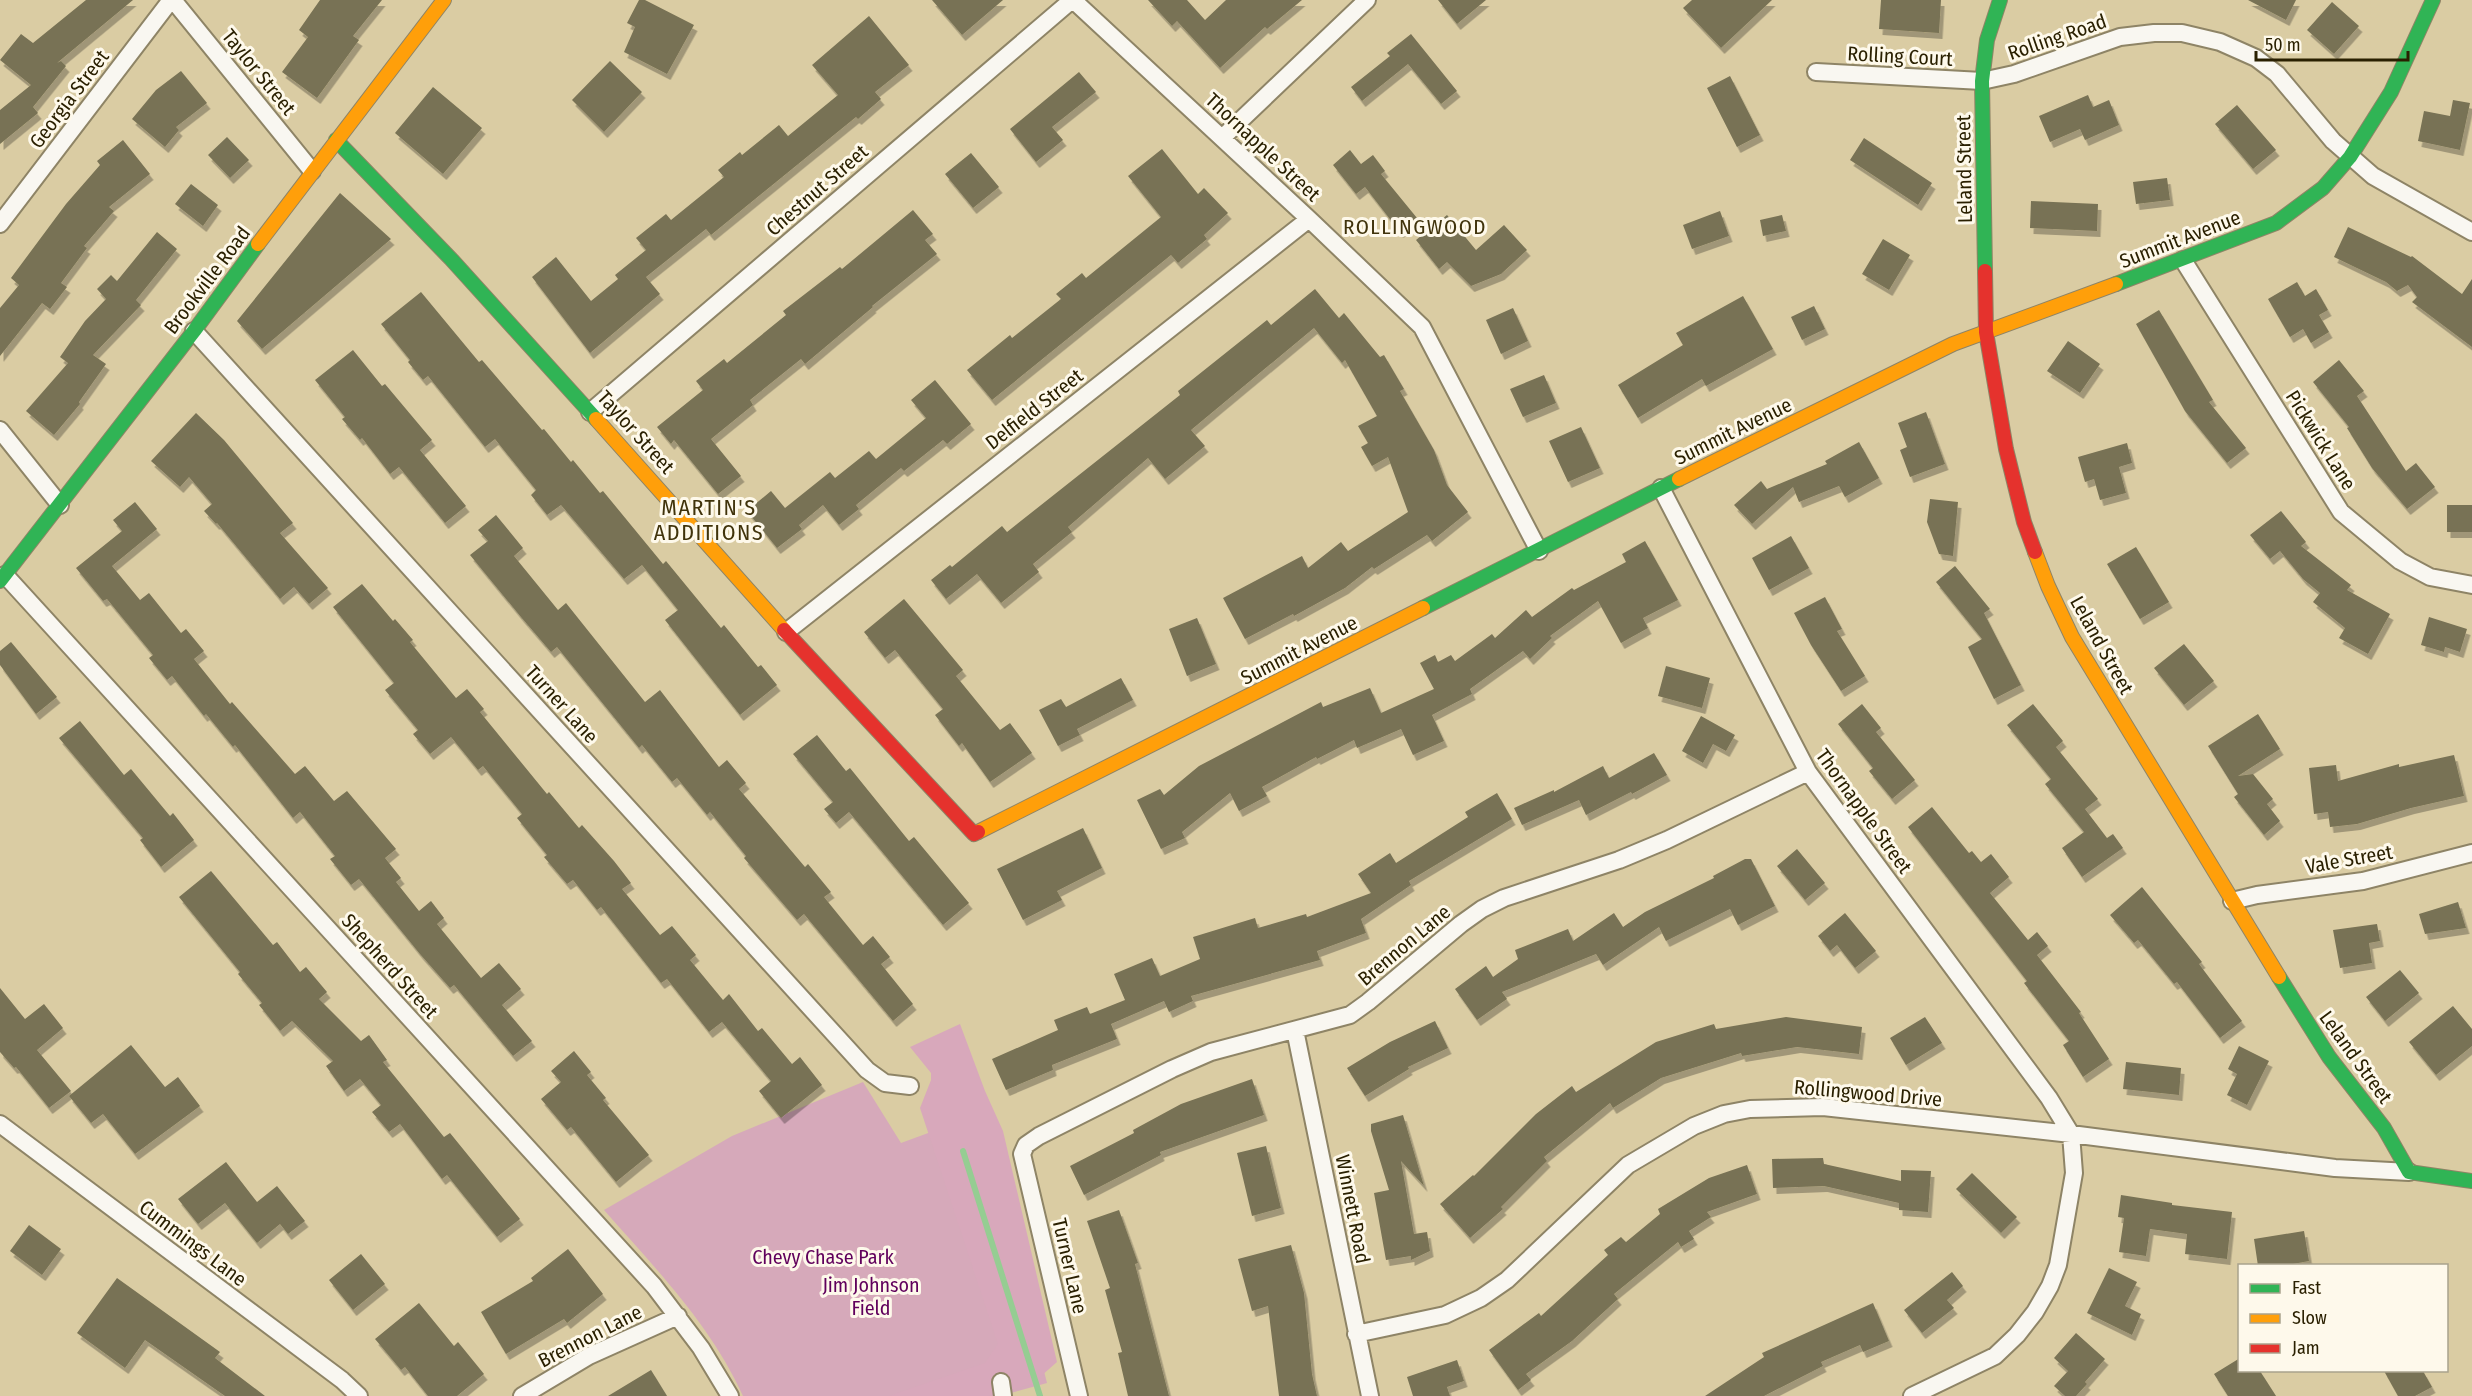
<svg xmlns="http://www.w3.org/2000/svg" width="2472" height="1396" font-family="'Fira Sans Condensed',sans-serif">
  <style>
    .green { fill: #d6a9ba }
    .forest { fill: #d8a8bb }
    .lines { fill: none; stroke-linecap: round; stroke-linejoin: round }
    .stream { stroke: #95cd92; stroke-width: 6 }
    .building { fill: #787254; filter: url(#shadow) }
    .street-casing { stroke: #8e8466; stroke-width: 20 }
    .fast-casing { stroke: #8e8466; stroke-width: 16 }
    .slow-casing { stroke: #8e8466; stroke-width: 16 }
    .jam-casing { stroke: #8e8466; stroke-width: 16 }
    .street { stroke: #f9f7f1; stroke-width: 16 }
    .fast { stroke: #30b455; stroke-width: 14 }
    .slow { stroke: #ff9f0a; stroke-width: 14 }
    .jam { stroke: #e5322d; stroke-width: 14 }
    .labels { text-anchor: middle; dominant-baseline: central; stroke-width: 6; stroke-linejoin: round; paint-order: stroke }
    .street-label { font-size: 20px; fill: #2a2001; stroke: #fef9eb }
    .park-label { font-size: 20px; fill: #60005c; stroke: #fef9eb }
    .neighbourhood-label { font-size: 21px; letter-spacing: 1.5px; fill: #40330b; stroke: #fef9eb }
    .quarter-label { font-size: 22px; letter-spacing: 1.5px; fill: #40330b; stroke: #fef9eb }
  </style>
  <defs>
    <filter id="shadow"><feDropShadow dx="3.5" dy="6" stdDeviation="0" flood-color="#0004"/></filter>
  </defs>
  <rect width="100%" height="100%" fill="#dacca3"/>
  <path class="green" d="M863 1082 901 1143 980 1114 1047 1383 1000 1396H743C711 1325 655 1268 604 1210L732 1136Z"/>
  <path class="forest" d="M960 1024 985 1091 1003 1131 1057 1362 1032 1384 987 1396H889L985 1363 998 1344 920 1108 931 1080V1073L910 1047Z"/>
  <g class="lines">
    <path class="stream" d="M963 1151 1040 1396"/>
  </g>
  <path class="building" d="M86 0H133L57 63 61 61 66 66 33 107 38 113 0 144V110L31 85 0 60 21 34 33 43Z
    M320 0H382L353 36 359 40 317 98 282 72 308 37 299 30Z
    M639 0H645L694 25 667 74 624 52 635 27 627 23Z
    M932 0H1003L962 35Z
    M1148 0H1187L1205 20 1226 0H1302L1267 29 1265 27 1220 68 1177 21 1172 26Z
    M1438 0H1486L1457 24Z
    M1692 0H1772L1721 48 1683 8Z
    M1881 0H1941L1939 33 1879 29Z
    M2248 0H2296L2286 20Z
    M2332 2 2359 26 2334 54 2307 30Z
    M869 16 909 65 875 92 881 99 858 119 856 117 711 235 706 229 646 277 660 294 590 353 532 277 556 257 591 301 618 279 615 275 646 250 636 238 666 214 671 220 724 177 718 170 740 152 742 155 779 125 788 136 838 95 812 65Z
    M1411 34 1457 91 1441 104 1408 64 1362 101 1351 87 1390 56 1387 53Z
    M610 61 642 92 604 132 572 100Z
    M181 71 207 103 176 127 179 130 165 147 132 119 156 90Z
    M1079 72 1096 92 1052 127 1063 140 1036 162 1010 129Z
    M1730 76 1760 135 1737 147 1707 88Z
    M433 87 482 128 443 174 395 133Z
    M2088 95 2093 107 2109 100 2119 125 2085 140 2080 129 2050 142 2039 116Z
    M2453 100 2470 103 2460 150 2418 141 2424 111 2450 116Z
    M2237 105 2276 150 2253 169 2215 124Z
    M227 137 249 160 230 178 208 155Z
    M1864 138 1932 183 1918 205 1850 160Z
    M123 140 150 174 109 207 114 211 84 246 87 248 61 283 67 287 50 309 42 303 0 356V308L19 285 11 278 66 204 100 165 97 161Z
    M1162 149 1198 194 1204 188 1228 213 1204 235 1207 239 1178 263 1171 255 992 400 967 370 1010 335 1012 338 1061 299 1056 294 1082 273 1086 278 1161 217 1128 176Z
    M1350 150 1361 164 1373 155 1385 171 1381 174 1417 218 1400 232 1365 187 1356 194 1333 165Z
    M971 153 999 187 973 208 945 174Z
    M2167 178 2170 200 2136 204 2133 182Z
    M191 184 218 205 203 226 175 204Z
    M340 193 391 239 262 349 237 321Z
    M2031 201 2098 204 2097 231 2030 228Z
    M913 210 933 234 925 240 937 254 872 306 873 307 805 364 801 359 750 400 753 405 711 439 741 476 718 494 674 440 671 444 657 427 703 390 696 381 724 359 727 363 786 315 783 311 840 267 842 269Z
    M1720 211 1729 236 1692 249 1683 225Z
    M1447 215 1476 250 1504 225 1527 250 1501 274 1471 286 1447 262 1439 269 1416 240Z
    M1782 215 1786 231 1763 236 1760 220Z
    M2348 227 2411 257 2412 256 2462 294 2472 279V347L2412 302 2417 297 2408 285 2397 291 2386 282 2334 257Z
    M157 232 177 249 136 300 141 305 93 355 106 364 79 402 80 404 54 435 26 411 68 363 60 357 85 321 106 299 97 289 111 275 117 281Z
    M1883 239 1910 255 1889 290 1862 274Z
    M2297 282 2305 296 2316 289 2328 310 2319 315 2329 332 2311 343 2303 329 2290 337 2268 299Z
    M1315 289 1339 318 1344 313 1380 357 1384 355 1404 389 1400 391 1434 450 1447 485 1468 512 1432 541 1427 535 1374 569 1372 567 1345 588 1294 616 1293 614 1245 639 1223 598 1302 556 1308 568 1341 542 1348 551 1408 512 1388 457 1372 466 1361 447 1368 443 1358 426 1377 416 1345 360 1342 363 1314 328 1191 430 1205 446 1165 479 1148 458 1068 527 1072 532 1033 564 1039 572 1001 603 977 574 946 599 931 580 950 565 952 567 1002 526 1007 532 1180 395 1178 391 1267 320 1271 325Z
    M421 292 479 362 482 360 542 430 544 429 571 462 573 460 600 493 603 491 663 564 666 561 721 628 724 625 758 667 761 665 777 685 740 715 665 620 678 610 642 565 624 579 561 505 547 515 531 495 536 490 495 439 485 447 428 376 423 380 408 362 410 360 381 324Z
    M1743 296 1773 349 1706 386 1702 379 1638 418 1618 385 1683 345 1676 333Z
    M1814 306 1825 329 1802 340 1791 317Z
    M1513 308 1528 341 1501 354 1486 320Z
    M2159 310 2213 400 2209 402 2246 448 2227 463 2185 411 2136 324Z
    M2068 341 2100 364 2080 393 2047 371Z
    M353 350 382 386 385 384 432 440 420 450 466 506 445 523 399 467 390 474 362 438 360 440 342 419 345 417 315 380Z
    M2339 360 2364 391 2357 396 2406 471 2416 463 2435 487 2407 509 2372 468 2347 428 2349 427 2313 382Z
    M1544 375 1556 403 1523 417 1510 389Z
    M935 380 971 424 947 444 943 440 904 471 901 468 856 505 859 509 839 525 823 505 799 525 802 529 777 548 747 511 771 491 785 508 830 472 835 478 869 451 876 459 926 418 911 400Z
    M1926 412 1945 464 1910 477 1900 450 1907 447 1898 423Z
    M196 413 224 440 293 523 280 533 328 588 309 604 294 587 280 599 217 523 216 524 204 511 212 504 189 477 180 487 151 461Z
    M1581 427 1600 468 1568 482 1549 441Z
    M1859 442 1879 478 1845 497 1839 486 1799 502 1793 487 1752 524 1734 505 1761 481 1767 489 1827 464 1825 461Z
    M2127 443 2132 463 2119 467 2126 493 2100 500 2094 479 2085 482 2078 457Z
    M1930 499 1958 502 1953 556 1939 554 1927 522Z
    M135 502 157 529 112 566 140 600 149 593 181 633 186 629 204 651 194 659 230 704 232 702 295 774 305 766 334 801 347 791 396 849 385 858 401 878 396 882 419 911 431 901 444 918 437 924 481 978 499 963 521 989 502 1005 532 1041 513 1056 454 985 450 988 420 954 359 879 351 885 330 859 335 856 300 812 293 818 235 745 233 747 206 714 204 716 172 676 167 680 149 658 153 655 107 599 103 601 76 568 122 531 113 520Z
    M2447 505H2472V532H2447Z
    M2281 511 2306 542 2301 546 2351 585 2347 590 2390 614 2368 654 2339 638 2345 628 2313 602 2320 593 2303 579 2280 551 2270 559 2250 535Z
    M496 515 523 548 514 556 558 610 566 603 645 702 660 690 719 767 727 760 746 783 739 789 805 867 808 864 831 892 824 897 863 945 873 936 890 957 881 964 913 1004 893 1021 804 914 797 920 744 858 746 856 710 812 707 815 677 778 672 782 642 745 639 748 557 647 551 652 521 617 470 555 488 541 478 530Z
    M1791 536 1809 568 1769 590 1752 558Z
    M1645 541 1678 600 1643 618 1648 628 1621 643 1598 601 1550 636 1552 638 1530 659 1523 651 1470 689 1472 694 1432 715 1444 741 1413 755 1401 729 1357 748 1354 740 1317 759 1316 757 1262 787 1267 796 1239 811 1230 793 1182 832 1185 838 1161 849 1137 800 1160 789 1164 795 1199 766 1321 702 1323 707 1370 688 1381 713 1434 689 1420 663 1435 655 1438 662 1451 655 1455 661 1492 634 1495 638 1526 610 1532 617 1572 588 1574 590 1626 562 1622 554Z
    M2136 547 2169 602 2140 619 2107 564Z
    M1955 566 1990 609 1984 613 2021 685 1994 699 1968 647 1982 639 1936 582Z
    M362 584 393 621 395 619 413 640 410 642 456 698 467 689 484 709 480 712 547 794 549 792 579 828 582 825 614 861 631 883 622 889 660 935 672 926 696 955 690 960 723 1000 729 994 758 1031 762 1028 792 1064 800 1057 822 1085 781 1118 759 1091 771 1081 722 1022 709 1032 667 979 661 983 601 907 597 910 573 880 567 884 544 857 547 855 517 818 522 814 483 766 478 770 451 737 430 754 413 734 418 730 385 690 394 683 333 607Z
    M1825 597 1842 629 1837 631 1865 676 1841 691 1811 645 1794 613Z
    M904 599 963 670 956 676 1000 730 1010 723 1032 753 990 782 962 743 959 746 935 715 943 709 895 650 885 658 864 632Z
    M2429 617 2467 629 2460 652 2445 647 2444 652 2421 645Z
    M1197 618 1216 664 1187 676 1169 629Z
    M11 642 57 697 36 714 0 665V651Z
    M2184 644 2214 681 2184 705 2154 668Z
    M1666 666 1710 678 1702 708 1658 696Z
    M1121 678 1133 700 1077 729 1080 735 1058 746 1039 710 1061 699 1066 707Z
    M1862 704 1881 728 1876 732 1915 780 1892 799 1869 771 1873 768 1838 724Z
    M2033 704 2063 741 2056 747 2098 799 2085 809 2107 838 2113 834 2123 848 2082 877 2062 848 2084 832 2045 784 2051 779 2007 725Z
    M2258 714 2280 749 2238 776 2253 774 2273 799 2267 804 2280 821 2264 835 2234 797 2238 794 2208 746Z
    M1701 716 1735 735 1726 751 1713 744 1703 763 1682 751Z
    M80 721 124 775 131 769 170 816 173 813 194 840 161 867 140 840 143 838 59 738Z
    M817 735 846 771 850 768 909 841 914 837 969 903 943 925 849 812 836 823 824 809 833 802 793 754Z
    M1654 753 1667 775 1632 794 1631 792 1586 815 1579 800 1522 825 1514 808 1554 790V792L1603 766 1609 778Z
    M2454 755 2464 796 2411 808 2357 824 2330 827 2328 812 2314 814 2309 768 2336 765 2338 781 2399 764V767Z
    M1497 793 1512 819 1409 881 1411 885 1361 919 1366 933 1317 951 1320 960 1191 996 1193 1001 1169 1012 1164 1001 1111 1024 1117 1039 1052 1065 1053 1070 1006 1090 992 1059 1058 1030 1054 1020 1087 1007 1090 1014 1125 1000 1114 974 1152 958 1160 976 1200 959 1193 937 1255 918 1258 928 1306 914 1307 917 1371 893 1358 874 1390 853 1396 863 1468 817 1465 812Z
    M1932 807 1969 853 1972 851 1981 862 1991 854 2009 877 1990 893 2028 940 2037 932 2048 946 2037 955 2081 1012 2079 1013 2109 1059 2083 1077 2063 1045 2069 1041 2024 983 2027 981 1908 827Z
    M1083 828 1102 868 1057 891 1062 900 1023 920 997 869Z
    M1797 849 1825 883 1805 900 1777 866Z
    M1745 859H1751L1775 906 1738 925 1730 909 1666 941 1659 927 1603 965 1596 954 1502 992 1507 999 1477 1020 1455 989 1486 966 1493 977 1518 959 1515 950 1568 929 1573 941 1614 913 1623 927 1645 912 1714 878 1713 876Z
    M211 871 273 945 277 942 300 972 306 967 327 992 319 999 361 1041 369 1035 387 1060 383 1062 444 1137 450 1133 520 1219 497 1237 447 1175 442 1179 400 1124 389 1132 372 1112 381 1105 360 1079 344 1091 326 1066 333 1061 292 1021 280 1031 259 1005 262 1003 238 974 240 972 179 897Z
    M2142 887 2202 962 2199 964 2242 1021 2220 1038 2177 982 2174 984 2138 940 2134 943 2110 915Z
    M2458 902 2466 928 2425 934 2419 914Z
    M1845 913 1876 951 1855 968 1837 945 1830 951 1818 936Z
    M2377 924 2380 941 2369 943 2372 963 2340 968 2333 930Z
    M2400 970 2419 993 2385 1021 2366 997Z
    M0 988 25 1019 44 1004 63 1028 37 1050 71 1091 49 1108 16 1067 14 1068 0 1052Z
    M2453 1006 2472 1029V1046L2436 1075 2409 1042Z
    M1786 1017 1862 1027 1859 1054 1797 1047 1742 1056 1741 1053 1661 1078 1613 1108 1610 1103 1544 1157 1547 1161 1501 1207 1503 1209 1470 1238 1440 1204 1473 1175 1474 1176 1536 1114 1572 1086 1576 1092 1656 1042 1714 1024 1716 1029Z
    M1925 1017 1942 1043 1906 1065 1890 1038Z
    M1435 1021 1448 1048 1408 1067 1409 1069 1365 1096 1347 1068 1390 1042Z
    M131 1045 165 1087 178 1077 200 1106 135 1154 103 1114 91 1123 69 1096Z
    M2239 1046 2269 1061 2247 1105 2227 1095 2237 1074 2228 1069Z
    M574 1051 591 1072 587 1075 606 1098 603 1100 649 1155 616 1182 571 1127 567 1130 541 1099 561 1082 551 1071Z
    M2126 1062 2181 1068 2179 1095 2123 1089Z
    M1252 1079 1264 1115 1160 1152 1161 1155 1084 1195 1070 1166 1134 1133 1133 1130 1181 1104Z
    M1403 1115 1424 1186 1401 1161 1414 1234 1427 1232 1430 1251 1411 1260V1256L1386 1260 1374 1193 1389 1190 1371 1131V1124Z
    M1266 1146 1281 1208 1252 1216 1237 1153Z
    M1823 1158 1824 1164 1901 1181V1170L1931 1171 1928 1212 1899 1210V1203L1824 1186 1773 1188 1772 1159Z
    M226 1162 257 1202 277 1186 305 1221 288 1234 280 1224 257 1243 225 1203 198 1224 178 1199Z
    M1747 1165 1757 1194 1707 1212 1711 1217 1689 1231 1694 1239 1681 1247 1678 1242 1614 1294 1618 1299 1572 1341 1526 1374 1531 1380 1518 1390 1489 1350 1539 1313 1541 1316 1608 1255 1604 1250 1621 1237 1626 1242 1660 1214 1658 1209 1709 1178Z
    M1972 1173 2017 1217 2001 1233 1956 1189Z
    M2121 1195 2172 1203V1205L2232 1212 2227 1259 2185 1254 2187 1234 2150 1229 2146 1256 2119 1252 2124 1218 2118 1217Z
    M1119 1210 1138 1263 1135 1264 1169 1396H1128L1118 1353 1122 1352 1105 1290 1110 1288 1087 1221Z
    M29 1225 61 1249 42 1275 10 1251Z
    M2304 1231 2309 1261 2282 1266H2258L2254 1239Z
    M1291 1245 1304 1293 1312 1374 1317 1396H1279L1268 1306 1252 1311 1238 1259Z
    M568 1249 603 1294 567 1323 564 1319 506 1354 481 1312 533 1281 531 1278Z
    M361 1254 385 1284 353 1310 329 1280Z
    M2109 1268 2137 1282 2125 1306 2141 1314 2132 1335 2087 1313Z
    M1952 1272 1963 1286 1947 1300 1954 1308 1922 1333 1904 1310Z
    M117 1278 220 1352 215 1358 265 1396H225L145 1340 125 1368 77 1333Z
    M419 1303 454 1346 458 1342 484 1374 457 1396H428L405 1367 401 1370 375 1339Z
    M1873 1303 1889 1341 1863 1352 1860 1345 1821 1362 1823 1366 1764 1396H1705L1764 1357 1762 1353Z
    M2076 1333 2105 1359 2085 1382 2087 1384 2076 1396H2065L2054 1386 2068 1371 2054 1358Z
    M2240 1358V1371H2260L2276 1396H2228L2214 1374Z
    M1457 1360 1464 1381 1447 1387 1450 1396H1413L1407 1377Z
    M651 1370 667 1396H608Z
    M2384 1371H2423L2432 1387 2415 1396H2398Z"/>
  <g class="lines">
    <g class="street-casing">
      <path id="street" d="M173 0 312 171
        M1073 0 1309 219 1422 327 1539 551
        M1816 72 1982 81 2014 74 2120 37 2154 33H2182L2220 42 2256 58 2277 74 2333 141 2373 176 2472 232
        M1222 138 1367 0
        M0 224 171 0
        M2183 260 2341 512 2400 561 2430 577 2472 585
        M194 331 867 1070 885 1083 910 1086
        M590 412 1072 0
        M0 430 60 505
        M1661 488 1808 772 2049 1098 2071 1134 2074 1173 2058 1265 2050 1286 2035 1312 2017 1335 1995 1356 1912 1396
        M5 575 654 1286 701 1348 730 1396
        M786 632 1309 219
        M2232 901 2257 895 2363 881 2472 853
        M1295 1030 1370 1396
        M0 1124 342 1380 359 1396
        M1356 1334 1445 1315 1481 1298 1507 1280 1628 1165 1694 1126 1724 1114 1750 1109 1823 1107 2071 1134 2335 1168 2409 1172
        M1001 1382 1003 1396
        M522 1396 589 1356 678 1316
        M1079 1396 1022 1154 1026 1145 1039 1136 1172 1069 1211 1052 1350 1015 1368 1002 1461 924 1482 909 1504 898 1619 860 1667 840 1808 772"/>
    </g>
    <g class="fast-casing">
      <path id="fast" d="M336 140 451 259 596 419
        M1985 271 1982 81 1987 40 2000 0
        M2116 284 2276 223 2323 188 2350 157 2391 92 2433 0
        M0 581 194 331 258 244
        M1423 608 1679 479
        M2279 977 2329 1057 2384 1128 2409 1172 2472 1181"/>
    </g>
    <g class="slow-casing">
      <path id="slow" d="M258 244 444 0
        M596 419 784 630
        M1679 479 1953 344 2116 284
        M2035 552 2048 586 2072 637 2279 977
        M978 832 1423 608"/>
    </g>
    <g class="jam-casing">
      <path id="jam" d="M1985 271 1986 332 2006 449 2024 522 2035 552
        M784 630 974 834 978 832"/>
    </g>
    <use href="#street" class="street"/>
    <use href="#fast" class="fast"/>
    <use href="#slow" class="slow"/>
    <use href="#jam" class="jam"/>
  </g>
  <g class="labels">
    <g class="street-label">
      <text transform="translate(2057 37) rotate(-19)">Rolling Road</text>
      <text transform="translate(1900 56) rotate(3)">Rolling Court</text>
      <text transform="translate(259 72) rotate(51)">Taylor Street</text>
      <text transform="translate(69 99) rotate(-53)">Georgia Street</text>
      <text transform="translate(1263 147) rotate(43)">Thornapple Street</text>
      <text transform="translate(1964 169) rotate(-91)">Leland Street</text>
      <text transform="translate(817 190) rotate(-41)">Chestnut Street</text>
      <text transform="translate(2180 239) rotate(-21)">Summit Avenue</text>
      <text transform="translate(207 280) rotate(-53)">Brookville Road</text>
      <text transform="translate(1034 409) rotate(-38)">Delfield Street</text>
      <text transform="translate(1733 431) rotate(-26)">Summit Avenue</text>
      <text transform="translate(636 432) rotate(48)">Taylor Street</text>
      <text transform="translate(2321 440) rotate(58)">Pickwick Lane</text>
      <text transform="translate(2102 645) rotate(61)">Leland Street</text>
      <text transform="translate(1299 650) rotate(-27)">Summit Avenue</text>
      <text transform="translate(562 704) rotate(48)">Turner Lane</text>
      <text transform="translate(1864 811) rotate(54)">Thornapple Street</text>
      <text transform="translate(2349 859) rotate(-10)">Vale Street</text>
      <text transform="translate(1404 945) rotate(-40)">Brennon Lane</text>
      <text transform="translate(390 966) rotate(48)">Shepherd Street</text>
      <text transform="translate(2356 1057) rotate(54)">Leland Street</text>
      <text transform="translate(1868 1093) rotate(5)">Rollingwood Drive</text>
      <text transform="translate(1353 1209) rotate(79)">Winnett Road</text>
      <text transform="translate(193 1243) rotate(37)">Cummings Lane</text>
      <text transform="translate(1070 1266) rotate(77)">Turner Lane</text>
      <text transform="translate(590 1336) rotate(-27)">Brennon Lane</text>
    </g>
    <g class="park-label">
      <text x="823" y="1257">Chevy Chase Park</text>
      <text x="871" y="1285">Jim Johnson<tspan x="871" dy="23">Field</tspan></text>
    </g>
    <g class="neighbourhood-label">
      <text x="1415" y="227">ROLLINGWOOD</text>
    </g>
    <g class="quarter-label">
      <text x="709" y="507">MARTIN'S<tspan x="709" dy="25">ADDITIONS</tspan></text>
    </g>
  </g>
  <rect x="2238" y="1264" width="210" height="108" fill="#fef9eb" stroke="#a9a28d" stroke-width="1.5"/>
  <rect x="2250" y="1284" width="30" height="9" fill="#30b455" stroke="#a9a28d" stroke-width="1.5"/>
  <text x="2292" y="1294" font-size="18" fill="#2a2001">Fast</text>
  <rect x="2250" y="1314" width="30" height="9" fill="#ff9f0a" stroke="#a9a28d" stroke-width="1.5"/>
  <text x="2292" y="1324" font-size="18" fill="#2a2001">Slow</text>
  <rect x="2250" y="1344" width="30" height="9" fill="#e5322d" stroke="#a9a28d" stroke-width="1.5"/>
  <text x="2292" y="1354" font-size="18" fill="#2a2001">Jam</text>
  <path d="M2256 51v9h152v-9" fill="none" stroke="#2a2001" stroke-width="3"/>
  <text x="2265" y="51" font-size="18" fill="#2a2001" stroke="#fef9eb" stroke-width="4.5" paint-order="stroke">50 m</text>
</svg>
